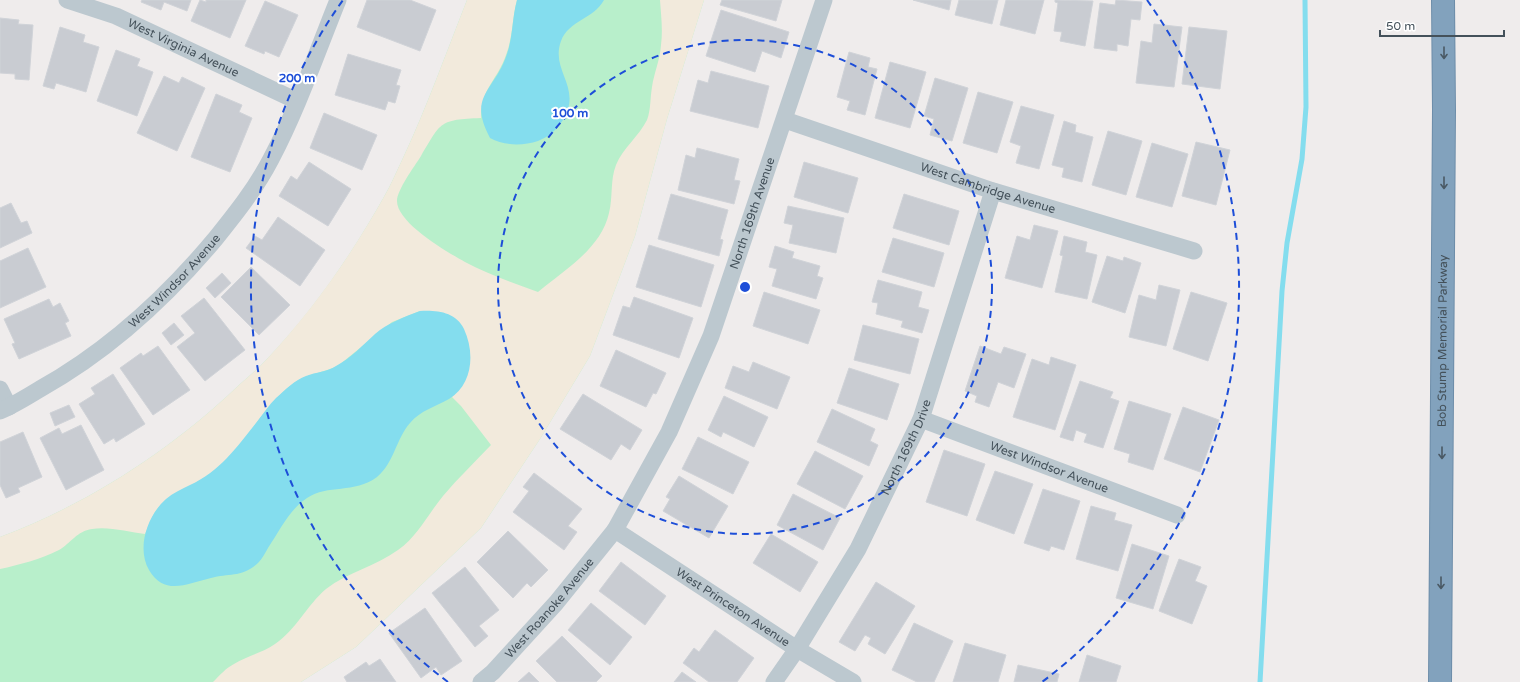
<svg xmlns="http://www.w3.org/2000/svg" width="1520" height="682" font-family="'Varela Round',sans-serif">
  <style>
    .green { fill: #b8efcb }
    .sand { fill: #f2eadc }
    .water { fill: #84ddee }
    .lines { fill: none; stroke-linecap: round; stroke-linejoin: round }
    .stream { stroke: #84ddee; stroke-width: 5 }
    .building { fill: #c9ccd2; stroke: #d0d3d8 }
    .motorway-casing { stroke: #6d8da9; stroke-width: 24 }
    .minor { stroke: #bcc8cf; stroke-width: 17 }
    .motorway { stroke: #82a2bd; stroke-width: 22 }
    .oneway { stroke: #4a5964 }
    .ring { fill: none; stroke: #1d4ed8; stroke-width: 2; stroke-dasharray: 7 5 }
    .labels { text-anchor: middle; dominant-baseline: central; stroke-width: 4; stroke-linejoin: round; paint-order: stroke }
    .street-label { font-size: 12px; fill: #44515a; stroke: #fff }
    .centre { fill: #1d4ed8; stroke: #fff; stroke-width: 2 }
    .ring-label { font-size: 12px; text-anchor: middle; font-weight: bold; fill: #1d4ed8; stroke: #fff; stroke-width: 4; stroke-linejoin: round; paint-order: stroke }
  </style>
  <rect width="100%" height="100%" fill="#efecec"/>
  <path class="green" d="M467 0H704L667 119 635 236 590 356 540 439 481 528 356 647 301 682H0V537C88 504 171 450 239 385 248 377 258 369 266 360 313 311 352 254 385 195 392 183 397 170 403 158 427 107 446 53 467 0Z"/>
  <path class="sand" d="M467 0H517C512 18 513 37 506 55 498 79 480 90 481 118 439 120 442 121 421 156 414 167 397 190 397 201 397 223 447 252 465 262 488 274 513 283 538 292 564 270 601 249 609 213 613 197 610 180 616 165 623 148 639 136 647 120 651 109 650 98 652 87 654 73 660 60 661 45 663 30 661 15 660 0H704L667 119 635 236 590 356 540 439 481 528 356 647 301 682H213C220 675 226 668 234 664 247 656 262 653 275 644 296 630 307 605 326 589 348 572 376 566 398 550 418 536 428 514 443 496 458 478 475 462 491 445L461 406 452 397 460 388 420 311 392 322 339 365C325 373 308 373 294 383 262 406 247 444 217 469 199 484 175 490 159 507 152 514 149 526 145 534 129 532 108 526 92 529 77 531 71 543 59 550 41 559 19 565 0 569V537C88 504 171 450 239 385 248 377 258 369 266 360 313 310 352 254 385 195 392 183 397 170 403 158 427 107 446 53 467 0Z"/>
  <path class="water" d="M517 0H604C594 19 569 20 561 41 550 71 583 87 563 120 557 130 548 137 538 141 523 146 504 146 490 138 467 95 495 91 507 54 513 37 512 18 517 0Z
    M420 311C437 310 456 312 464 329 475 353 473 384 449 399 435 407 421 410 410 423 396 439 394 463 377 477 354 494 328 484 307 498 289 510 280 530 268 548 265 553 262 559 258 563 242 578 229 573 211 578 188 583 165 597 149 570 136 547 148 515 166 499 173 493 182 489 190 485 219 472 237 447 256 423 263 414 269 405 276 398 285 390 295 380 306 376 316 372 327 372 336 366 351 358 363 345 375 334 388 323 404 317 420 311Z"/>
  <g class="lines">
    <path class="stream" d="M1260 682 1282 291 1287 243 1302 159 1306 107 1305 0"/>
  </g>
  <path class="building" d="M142 0H191L187 11 164 2 161 10 141 2Z
    M200 0 206 2V0H246L230 38 191 21Z
    M367 0H410L436 10 420 51 357 27Z
    M722 0H782L776 21 720 5Z
    M913 0H951L949 10Z
    M959 0H998L992 24 955 15Z
    M1006 0H1044L1035 34 1000 25Z
    M1055 0 1093 1 1085 46 1060 41 1062 32 1054 31 1058 3 1055 2Z
    M1116 0 1142 2 1140 20 1131 19 1128 46 1117 44V51L1094 48 1100 3 1115 5Z
    M265 1 298 15 279 57 265 51 264 54 245 46Z
    M721 10 789 32 781 58 762 51 755 72 706 56Z
    M0 18 19 20 18 24 33 25 29 80 15 79V74L0 73Z
    M1154 24 1182 27 1174 87 1136 83 1141 41 1152 43Z
    M60 27 85 35 83 42 99 47 86 92 56 83 54 89 43 86Z
    M1189 27 1227 31 1220 89 1182 84Z
    M116 50 140 59 137 66 153 72 137 116 97 101Z
    M849 52 870 58 868 67 877 69 865 115 847 110 850 101 837 97Z
    M348 54 401 70 396 85 400 86 395 103 388 101 385 110 335 95Z
    M890 62 926 72 910 128 875 118Z
    M711 71 769 86 758 128 690 111 698 80 708 83Z
    M164 76 179 83 182 77 205 88 177 151 137 133Z
    M935 78 968 88 952 141 930 135 934 119 924 116Z
    M978 92 1013 102 997 153 963 143Z
    M216 94 242 105 239 112 252 118 230 172 191 157Z
    M1021 106 1054 115 1039 169 1016 163 1021 146 1010 142Z
    M324 113 377 135 362 170 310 148Z
    M1064 121 1076 125 1075 132 1093 137 1082 182 1062 177 1064 168 1052 165Z
    M1108 131 1142 141 1126 195 1092 185Z
    M1196 142 1230 150 1216 205 1182 196Z
    M1152 143 1188 154 1172 207 1136 197Z
    M697 148 739 159 734 180 740 181 734 204 678 190 686 155 695 158Z
    M309 162 351 189 328 226 279 196 291 176 297 180Z
    M804 162 858 178 848 213 794 197Z
    M671 194 728 210 720 239 723 240 719 256 658 239Z
    M904 194 959 211 949 245 893 228Z
    M11 203 21 223 27 221 32 233 0 248V208Z
    M788 206 844 218 836 253 789 243 793 225 784 223Z
    M278 217 325 250 300 286 246 248 255 236 262 240Z
    M1034 225 1058 231 1042 288 1005 278 1017 236 1030 240Z
    M1064 236 1087 242 1085 252 1097 255 1087 299 1055 292 1063 256 1060 255Z
    M893 238 944 253 934 287 882 272Z
    M649 245 714 265 701 307 636 287Z
    M775 246 794 252 792 258 820 266 817 276 823 278 816 299 772 286 777 269 769 267Z
    M28 248 46 287 0 308V261Z
    M1107 256 1123 261 1124 257 1141 263 1125 313 1092 302Z
    M251 267 290 305 259 335 221 297Z
    M222 273 231 283 215 298 206 288Z
    M878 280 922 292 918 307 929 310 922 333 901 327 903 321 876 314 878 303 872 302Z
    M1159 285 1180 290 1166 346 1129 337 1139 295 1156 300Z
    M764 292 820 310 808 344 753 326Z
    M1191 292 1227 303 1208 361 1173 349Z
    M634 297 693 318 679 358 613 335 623 306 630 308Z
    M204 298 245 350 205 381 177 347 195 333 181 316Z
    M49 299 53 307 60 303 69 321 65 323 71 336 19 359 12 344 15 343 4 319Z
    M174 323 184 335 171 345 162 333Z
    M863 325 919 339 910 374 854 360Z
    M158 346 190 390 153 415 120 368 141 353 143 356Z
    M980 346 1001 354 1004 347 1026 354 1014 388 998 382 989 407 975 402 977 396 965 391Z
    M616 350 666 373 656 394 653 393 646 407 600 386Z
    M1051 357 1076 365 1055 430 1013 417 1032 359 1049 365Z
    M753 362 790 377 777 409 725 388 733 366 749 372Z
    M849 368 899 384 887 420 837 403Z
    M113 374 145 424 116 442 114 438 104 444 79 404 95 394 91 388Z
    M1080 381 1113 392 1110 398 1119 401 1103 448 1084 442 1087 434 1076 430 1073 441 1060 437Z
    M583 394 642 430 630 450 621 444 611 460 560 429Z
    M724 396 768 417 754 447 723 432 721 437 708 430Z
    M1129 401 1171 414 1153 470 1128 462 1130 454 1114 449Z
    M69 405 75 417 55 426 50 413Z
    M1183 407 1219 420 1200 472 1164 459Z
    M832 409 875 429 870 441 878 445 869 466 817 442Z
    M81 425 104 470 66 490 40 438 59 428 62 434Z
    M23 432 42 477 18 488 20 492 6 498 0 485V442Z
    M698 437 749 462 733 494 682 469Z
    M944 450 985 464 967 516 926 502Z
    M815 451 863 476 845 509 797 484Z
    M995 471 1033 484 1014 534 976 520Z
    M534 473 582 509 568 526 577 532 564 550 513 512 529 491 523 487Z
    M679 476 728 506 709 538 663 511 670 499 666 497Z
    M1043 489 1080 501 1064 550 1051 546 1049 551 1024 543Z
    M793 494 840 518 823 550 777 525Z
    M1091 506 1116 513 1114 520 1132 525 1118 571 1076 559Z
    M508 531 548 570 531 587 527 583 513 598 477 562Z
    M771 534 818 562 800 592 753 563Z
    M1132 544 1169 556 1153 609 1116 598Z
    M1179 559 1201 567 1195 581 1207 586 1192 624 1159 611Z
    M621 562 666 596 645 625 599 591Z
    M465 567 499 610 479 626 488 636 475 647 432 593Z
    M876 582 915 606 885 654 868 644 871 638 865 635 855 651 839 642Z
    M591 603 632 637 610 665 568 630Z
    M425 608 462 661 441 675 436 667 421 678 389 633Z
    M914 623 953 641 934 682H917L892 670Z
    M715 630 754 658 737 682H709L683 663 694 648 699 652Z
    M562 636 602 676 596 682H557L536 661Z
    M965 643 1006 655 998 682H953Z
    M1087 655 1121 666 1116 682H1079Z
    M380 659 396 682H347L344 677 366 662 369 666Z
    M1018 665 1059 674 1057 682H1014Z
    M529 672 539 682H518Z
    M682 672 696 682H674Z"/>
  <g class="lines">
    <g class="motorway-casing">
      <g id="motorway">
        <path id="s8" d="M1440 682 1444 110 1443 0"/>
      </g>
    </g>
    <g class="minor">
      <path id="s1" d="M67 0 116 16 297 101"/>
      <path id="s2" d="M785 120 993 191 1194 251"/>
      <path d="M0 389 9 407"/>
      <path id="s3" d="M0 411C14 405 27 397 40 389 108 351 166 298 216 238 236 213 256 188 271 159 297 110 317 52 338 0"/>
      <path id="s4" d="M921 419 1177 515"/>
      <path id="s5" d="M615 530 797 649 853 682"/>
      <path id="s6" d="M481 682 493 672 556 603 615 530 669 432 711 336 824 0"/>
      <path id="s7" d="M774 682 797 649 858 549 921 419 993 191"/>
    </g>
    <use href="#motorway" class="motorway"/>
  </g>
  <defs><path id="oneway-shaft" d="M-6 0H5M1.5-3L5.5 0L1.5 3" fill="none" stroke-width="1.6" stroke-linecap="round" stroke-linejoin="round"/></defs>
  <g class="oneway">
    <use href="#oneway-shaft" transform="translate(1444 53) rotate(90)"/>
    <use href="#oneway-shaft" transform="translate(1444 183) rotate(90)"/>
    <use href="#oneway-shaft" transform="translate(1442 453) rotate(90)"/>
    <use href="#oneway-shaft" transform="translate(1441 583) rotate(90)"/>
  </g>
  <g class="ring">
    <circle cx="745" cy="287" r="247"/>
    <path d="M448 682A494 494 0 0 1 343 0M1147 0A494 494 0 0 1 1042 682"/>
  </g>
  <g class="labels">
    <g class="street-label">
      <text stroke="none"><textPath href="#s1" startOffset="126">West Virginia Avenue</textPath></text>
      <text stroke="none"><textPath href="#s2" startOffset="214">West Cambridge Avenue</textPath></text>
      <text stroke="none"><textPath href="#s6" startOffset="549">North 169th Avenue</textPath></text>
      <text stroke="none"><textPath href="#s3" startOffset="219">West Windsor Avenue</textPath></text>
      <text stroke="none"><textPath href="#s8" startOffset="341">Bob Stump Memorial Parkway</textPath></text>
      <text stroke="none"><textPath href="#s7" startOffset="270">North 169th Drive</textPath></text>
      <text stroke="none"><textPath href="#s4" startOffset="137">West Windsor Avenue</textPath></text>
      <text stroke="none"><textPath href="#s6" startOffset="101">West Roanoke Avenue</textPath></text>
      <text stroke="none"><textPath href="#s5" startOffset="141">West Princeton Avenue</textPath></text>
    </g>
  </g>
  <circle cx="745" cy="287" r="6" class="centre"/>
  <g class="ring-label">
    <text x="297" y="82">200 m</text>
    <text x="570" y="117">100 m</text>
  </g>
  <path d="M1380 30v6h124v-6" fill="none" stroke="#44515a" stroke-width="2"/>
  <text x="1386" y="30" font-size="12" fill="#44515a" stroke="#ffffff" stroke-width="3" paint-order="stroke">50 m</text>
</svg>
